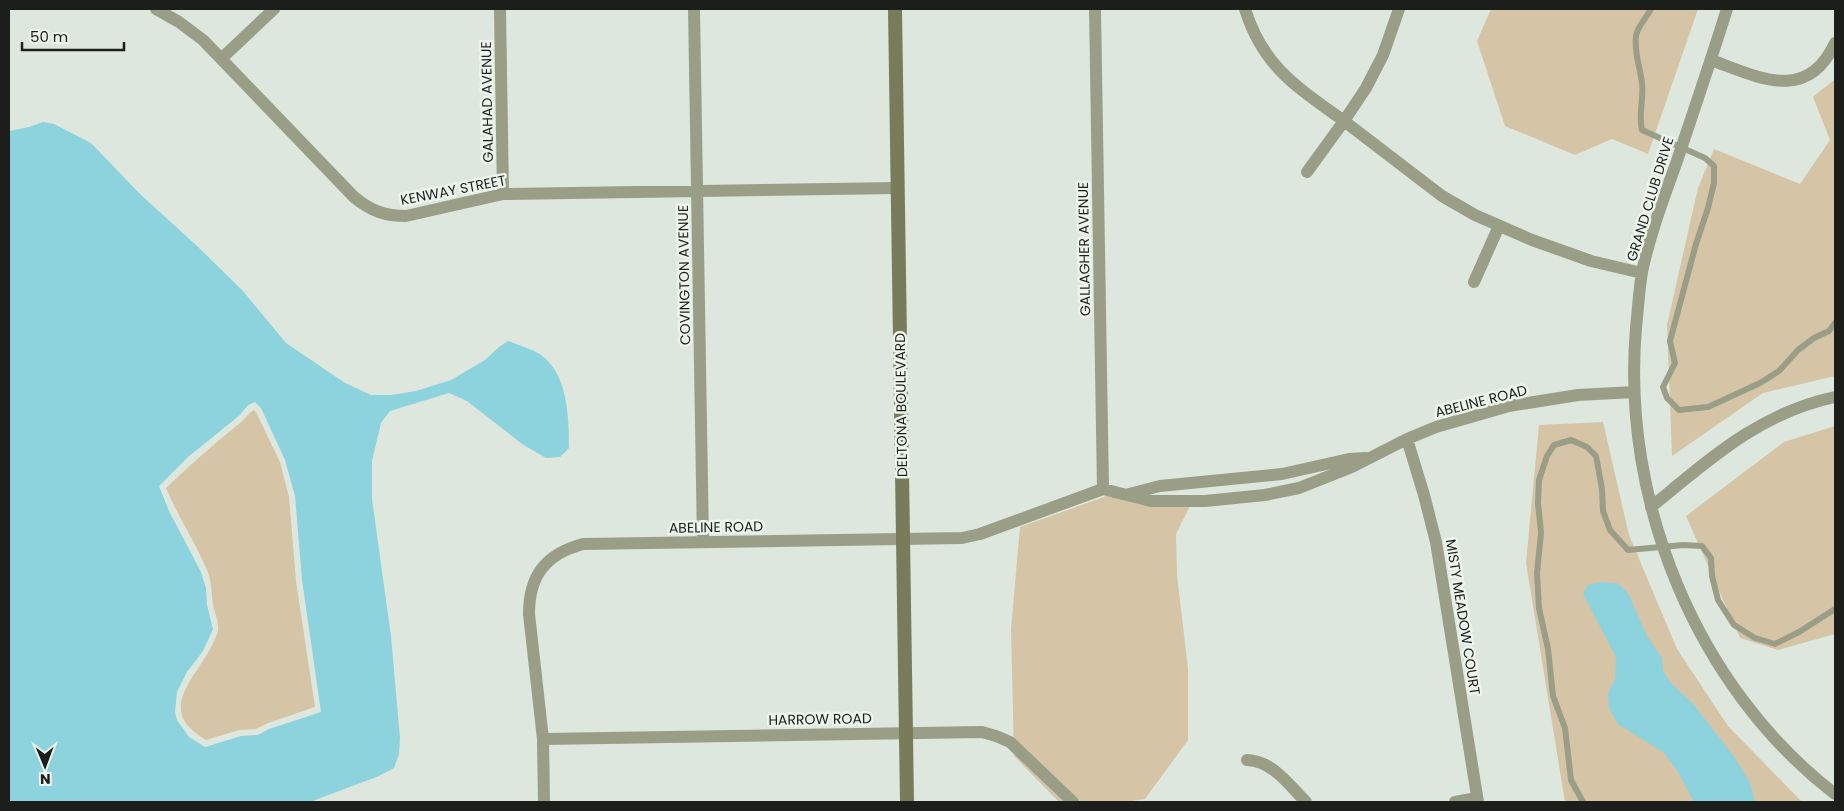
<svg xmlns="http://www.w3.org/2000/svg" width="1844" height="811" font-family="Poppins,sans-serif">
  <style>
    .green { fill: #d5c4a6 }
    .water { fill: #8cd3de; fill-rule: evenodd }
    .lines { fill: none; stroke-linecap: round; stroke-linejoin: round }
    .service { stroke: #9b9e87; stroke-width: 6 }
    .minor { stroke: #9b9e87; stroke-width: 12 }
    .secondary { stroke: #787c5a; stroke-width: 14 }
    .labels { text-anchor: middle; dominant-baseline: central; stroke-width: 5; stroke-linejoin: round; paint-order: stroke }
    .street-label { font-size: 14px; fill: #1b1e1b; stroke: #ecf4eb }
  </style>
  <rect width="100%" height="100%" fill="#dee7de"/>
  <path class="green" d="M1491 9H1698L1648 154 1612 139 1575 155 1505 126 1477 41Z
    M1835 79V376L1763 393 1672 456 1667 325 1698 188 1714 149 1800 184 1830 140 1813 97Z
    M254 410 256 412 280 462 289 497 296 581 315 707 268 723 256 729 239 730 206 740C152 709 199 677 214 641 216 636 219 632 218 626 218 619 214 611 213 604 211 592 212 581 207 570 195 542 178 516 166 488 190 465 214 444 240 423 245 419 248 413 254 410Z
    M1603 422 1629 535 1677 649 1728 726 1802 802H1565L1526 563 1539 425Z
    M1835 426V634L1778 650 1740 638 1686 516 1784 442Z
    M1118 492 1193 500 1176 534 1177 575 1188 669V740L1145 799 1126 802H1059L1014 756 1011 629 1020 527Z"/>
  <path class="water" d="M43 122 54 124 91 143 141 195 196 245 243 291 286 343 345 383 371 395H391L416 391 451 380 485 360 499 347 508 341C518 345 532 349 541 355 568 374 569 418 569 448L560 457 546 458 522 444 467 401 449 393 390 411 381 423 372 461V499L391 636 400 738 399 754 394 768 379 776 310 802H9V131L29 127ZM255 402 261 408 285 460 295 496 302 580 321 712 269 729 258 735 241 736 205 747 189 737 177 720 175 712 177 692 187 672 203 651 213 629 207 605 206 588 201 572 169 511 159 486 188 457 240 415 248 405Z
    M1601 582 1617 583 1628 593 1647 636 1662 658 1663 671 1671 683 1694 705 1735 758 1750 783 1755 802H1694L1678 772 1664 753 1618 724 1609 708 1608 693 1615 679 1616 657 1583 594 1588 585Z"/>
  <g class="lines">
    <path class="service" d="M1651 9C1647 17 1637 27 1636 36 1634 53 1640 67 1642 83 1644 100 1638 114 1642 130L1705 158 1714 166V183L1708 208 1696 244 1670 341 1675 363 1663 387 1667 398 1679 410 1708 407 1760 383 1779 371 1798 350 1814 338 1829 331 1835 323
      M1583 802 1571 780 1565 728 1553 696 1548 649 1539 608 1537 573 1541 533 1538 503 1539 480 1547 456 1554 445 1571 440 1587 447 1596 456 1602 489 1603 511 1610 530 1628 550 1683 545 1702 546 1711 558 1712 576 1718 600 1734 625 1755 638 1775 644 1799 632 1835 609"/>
    <path class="minor" d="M156 9 179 22 203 40 354 197C371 211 385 216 406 216L503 194 898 188
      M500 9 503 194
      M694 9 703 542
      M1095 9 1103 489
      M1245 9C1263 67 1297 87 1344 121L1366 88 1383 55 1399 9
      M1727 9C1711 60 1694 110 1677 161 1664 197 1650 234 1642 272 1639 290 1638 309 1636 328 1621 501 1696 687 1835 794
      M222 58 274 9
      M1711 60C1758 77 1807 104 1835 43
      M1307 172 1344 121 1442 196 1475 215 1532 240 1591 261 1642 273
      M1474 282 1499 226
      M1407 439 1424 495 1436 542 1478 802
      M1129 494 1160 486 1282 474 1349 459 1366 458
      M1651 507C1709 460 1759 413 1835 397
      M543 739 982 732 996 736 1010 742 1073 802
      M1247 760C1273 761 1289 785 1306 802
      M544 802 543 739 529 614C529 575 546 554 583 544L962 538 980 534 1103 489 1151 501H1205L1265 495 1299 488 1352 467 1407 439 1436 427 1509 406 1578 395 1634 392
      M1455 802 1477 798"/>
    <path class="secondary" d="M895 9 907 802"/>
  </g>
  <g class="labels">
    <g class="street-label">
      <text transform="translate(487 102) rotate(-91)">GALAHAD AVENUE</text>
      <text transform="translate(453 190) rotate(-11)">KENWAY STREET</text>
      <text transform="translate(1650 199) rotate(-73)">GRAND CLUB DRIVE</text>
      <text transform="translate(1084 249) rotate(-91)">GALLAGHER AVENUE</text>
      <text transform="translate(684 275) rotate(-91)">COVINGTON AVENUE</text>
      <text transform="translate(1481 401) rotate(-14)">ABELINE ROAD</text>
      <text transform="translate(901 405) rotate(-91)">DELTONA BOULEVARD</text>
      <text transform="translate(716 527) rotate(-1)">ABELINE ROAD</text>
      <text transform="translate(1463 617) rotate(81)">MISTY MEADOW COURT</text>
      <text transform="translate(820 719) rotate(-1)">HARROW ROAD</text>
    </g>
  </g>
  <rect width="1844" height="811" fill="none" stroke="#1b1e1b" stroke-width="20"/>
  <g transform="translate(45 766) rotate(179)" stroke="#ecf4eb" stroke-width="4" paint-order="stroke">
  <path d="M0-4L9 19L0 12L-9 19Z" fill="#1b1e1b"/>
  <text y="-8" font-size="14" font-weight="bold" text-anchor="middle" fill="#1b1e1b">N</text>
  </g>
  <path d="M22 42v8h102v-8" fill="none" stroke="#1b1e1b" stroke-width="2.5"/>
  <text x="30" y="42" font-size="15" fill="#1b1e1b" stroke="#ecf4eb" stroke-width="4" paint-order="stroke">50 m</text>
</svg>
